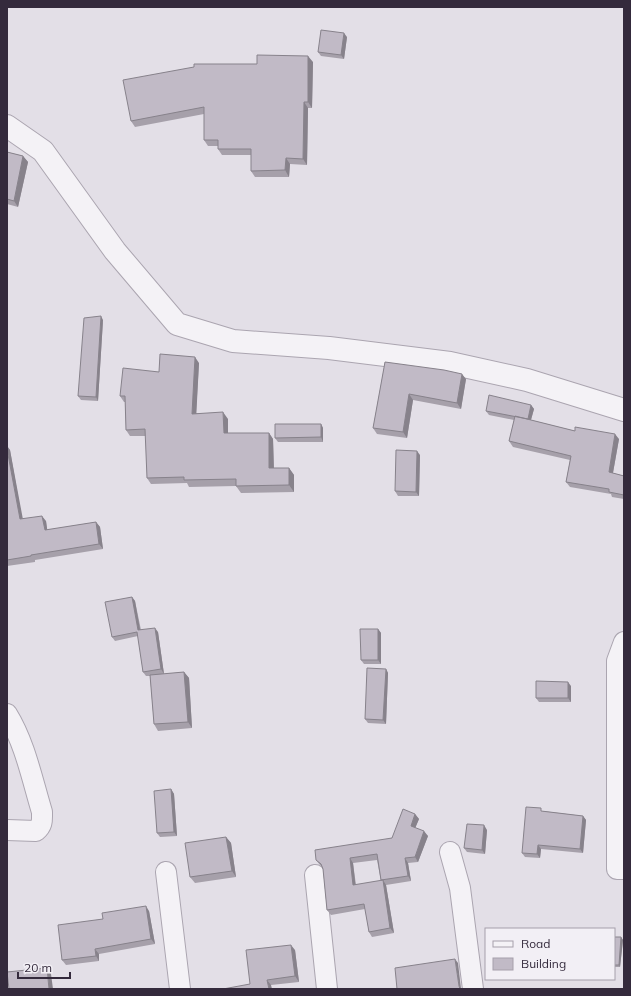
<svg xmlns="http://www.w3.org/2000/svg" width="631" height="996" font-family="Mulish,sans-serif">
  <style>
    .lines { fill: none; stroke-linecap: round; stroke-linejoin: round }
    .minor-casing { stroke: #aba5b0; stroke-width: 22 }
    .tertiary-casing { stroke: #aba5b0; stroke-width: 24 }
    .minor { stroke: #f4f2f6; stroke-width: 20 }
    .tertiary { stroke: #f4f2f6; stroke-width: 22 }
    .wall { fill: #a6a0aa; fill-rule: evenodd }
    .shaded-wall { fill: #87828b }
    .building { fill: #c1bac6; stroke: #87828b }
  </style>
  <rect width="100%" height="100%" fill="#e3dfe7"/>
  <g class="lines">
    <g class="minor-casing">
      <path id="minor" d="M624 642 617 661V869H624
        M7 714C25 743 32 779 42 812 42 820 43 825 36 831L7 830
        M450 852 460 888 473 989
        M166 872 180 989
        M315 875 327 989"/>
    </g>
    <g class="tertiary-casing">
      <path id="tertiary" d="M7 126 43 151 115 251 177 324 233 341 329 348 450 363 527 380 624 410"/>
    </g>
    <use href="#minor" class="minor"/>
    <use href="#tertiary" class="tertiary"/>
  </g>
  <path class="wall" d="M347 37 344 59 321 56 318 52Z
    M313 62 312 108H308L307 165 290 164 289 177H255L251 171V155H222L218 149V146H208L204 140V114L135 127 131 121 257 64Z
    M7 152 23 156 28 162 18 207 7 204Z
    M103 320 98 401 81 400 78 396Z
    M385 362 466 379 461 409 413 400 407 438 377 434 373 428Z
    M199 363 196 413 228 419V433H269L273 439 274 468H289L294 475V492L241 493 236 486 189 487 187 483 151 484 147 478 146 436H130L126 430 125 402H124L120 396 159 372Z
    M531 405 534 409 531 420 575 431 619 439 613 473 624 476V499L612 497 611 494 570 487 566 482 570 460 513 447 509 441 514 420 489 415 486 411Z
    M321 424 323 428V442H278L275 438Z
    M7 446 10 450 22 519 46 521 47 530 96 522 100 527 103 549 35 560V562L7 566Z
    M420 455 419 496H398L395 491Z
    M132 597 135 601 141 630 158 632 164 674 184 672 189 678 192 728 158 731 154 724 150 676H146L143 672 138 636 115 641 112 637Z
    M378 629 381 633V664H364L361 660Z
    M386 669 388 673 386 724 368 723 365 719Z
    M571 686V702H539L536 698Z
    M171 789 174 794 177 836 160 837 157 833Z
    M543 811 583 816 586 820 583 853 541 849 540 858 525 857 522 853Z
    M415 814 419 819 415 828 428 836 418 862 408 863 411 881 386 885 394 933 372 937 369 932 365 909 331 915 327 910 323 869 322 867 320 865 316 860 392 838ZM377 860 381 881 356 885 353 863Z
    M487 830 485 854 467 852 464 848Z
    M226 837 231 843 236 877 195 883 190 877Z
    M149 911 155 944 99 954V961L66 965 62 960 103 919Z
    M614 937H621L623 940 620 967H614Z
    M295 950 299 982 271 985 250 984Z"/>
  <path class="shaded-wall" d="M344 33 347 37 344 59 341 55Z
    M308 56 313 62 312 108 308 102Z
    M304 102 308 108 307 165 303 159Z
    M23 156 28 162 18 207 14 201Z
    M286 158 290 164 289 177 285 170Z
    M101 316 103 320 98 401 96 397Z
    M195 357 199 363 196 420 192 414Z
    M462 374 466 379 461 409 457 403Z
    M409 394 413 400 407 438 403 432Z
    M531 405 534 409 530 423 528 419Z
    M223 412 228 419V440L224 433Z
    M321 424 323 428V442L321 437Z
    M269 433 273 439 274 475 269 468Z
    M615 434 619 439 612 478 609 472Z
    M7 446 10 450 24 525 20 519 7 449Z
    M417 451 420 455 419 496 416 492Z
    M289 468 294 475V492L289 485Z
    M42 516 46 521 48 535 45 530Z
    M96 522 100 527 103 549 99 544Z
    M132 597 135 601 141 635 138 630Z
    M155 628 158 632 164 674 161 669Z
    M378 629 381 633V664L378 660Z
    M386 669 388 673 386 724 383 720Z
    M184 672 189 678 192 728 188 722Z
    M568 682 571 686V702L568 698Z
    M171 789 174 794 177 836 174 832Z
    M415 814 419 819 414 831 411 826Z
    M583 816 586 820 583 853 580 849Z
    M484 825 487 830 485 854 482 850Z
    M424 831 428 836 418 862 415 857Z
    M226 837 231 843 236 877 232 871Z
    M538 845 541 849 540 858 537 854Z
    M350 858 353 863 356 890 353 885Z
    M405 858 408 863 411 881 408 876Z
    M383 880 386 885 394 933 390 928Z
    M146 906 149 911 155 944 151 939Z
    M621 937 623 940 620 967 619 965Z
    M291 945 295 950 299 982 295 976Z
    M95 949 99 954V961L96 956Z
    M455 959 458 963 461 989H460L459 986Z
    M47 968 51 974 53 989H49Z
    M267 980 271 985 272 989H269Z"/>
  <path class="building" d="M321 30 344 33 341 55 318 52Z
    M257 55 308 56V102H304L303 159 286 158 285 170 251 171V149H218V140H204V107L131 121 123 80 194 67V64H257Z
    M7 152 23 156 14 201 7 199Z
    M101 316 96 397 78 396 84 318Z
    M160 354 195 357 192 414 223 412 224 433H269V468H289V485L236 486V479L184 480V477L147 478 145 429 126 430 125 396H120L123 368 159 372Z
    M385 362 444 370 462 374 457 403 409 394 403 432 373 428Z
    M489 395 531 405 528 419 486 411Z
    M515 416 575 431V427L615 434 609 472 624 476V495L609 492V489L566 482 571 456 509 441Z
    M275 424H321V437L275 438Z
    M7 449 20 519 42 516 45 530 96 522 99 544 31 555V556L7 560Z
    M396 450 417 451 416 492 395 491Z
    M132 597 138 630 155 628 161 669 143 672 137 632 112 637 105 602Z
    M360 629H378V660H361Z
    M367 668 386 669 383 720 365 719Z
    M184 672 188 722 154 724 150 675Z
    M536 681 568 682V698H536Z
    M171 789 174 832 157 833 154 791Z
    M526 807 541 808V811L583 816 580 849 538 845 537 854 522 853Z
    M403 809 415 814 411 826 424 831 415 857 405 858 408 876 381 880 377 854 350 858 353 885 383 880 390 928 369 932 364 904 327 910 323 869 321 864 316 860 315 850 392 838Z
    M467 824 484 825 482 850 464 848Z
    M226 837 232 871 190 877 185 843Z
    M146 906 151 939 95 949 96 956 62 960 58 925 103 919 102 913Z
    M614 937H621L619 965H614Z
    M291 945 295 976 267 980 269 989H223L250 984 246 950Z
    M455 959 459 986 460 989H397L395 968Z
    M47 968 49 989H9L7 972Z"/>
  <rect width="631" height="996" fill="none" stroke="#342a3c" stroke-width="16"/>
  <rect x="485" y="928" width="130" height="52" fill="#f2eff5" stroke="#a6a0ab"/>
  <rect x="493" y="941" width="20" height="6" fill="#f4f2f6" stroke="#a6a0ab"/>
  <text x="521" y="948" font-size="12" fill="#342a3c">Road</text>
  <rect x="493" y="958" width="20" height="12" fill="#c1bac6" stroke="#a6a0ab"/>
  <text x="521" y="968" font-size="12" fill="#342a3c">Building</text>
  <path d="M18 972v6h52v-6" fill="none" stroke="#342a3c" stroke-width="2"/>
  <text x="24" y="972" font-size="12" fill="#342a3c" stroke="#f2eff5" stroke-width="3" paint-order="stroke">20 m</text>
</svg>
